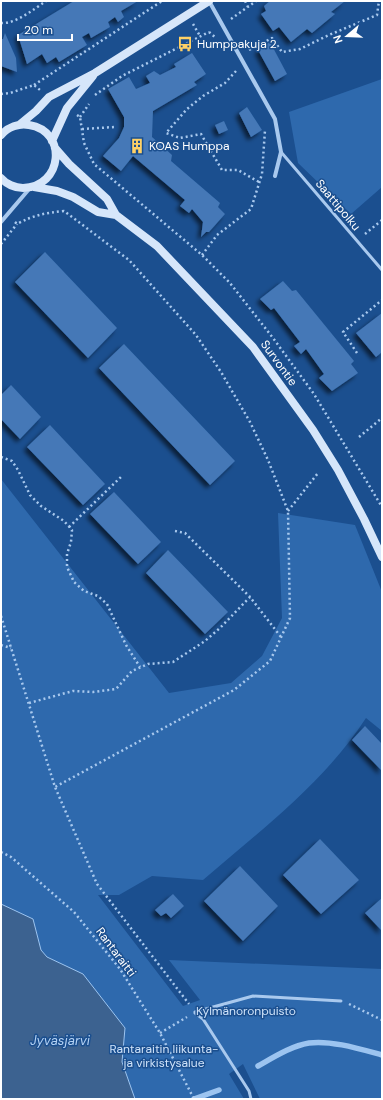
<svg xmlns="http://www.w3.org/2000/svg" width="383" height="1100" font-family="'DM Sans',sans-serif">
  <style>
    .green { fill: #2e69ad }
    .water { fill: #3c6290; stroke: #9cc4f0 }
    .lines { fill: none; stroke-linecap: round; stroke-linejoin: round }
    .stream { stroke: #9cc4f0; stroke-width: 5.5 }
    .building { fill: #4478b7; filter: url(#shadow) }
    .path { stroke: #a9c9ee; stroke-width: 2.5; stroke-dasharray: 2 3; stroke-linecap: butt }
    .lane { stroke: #a9c9ee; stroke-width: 3 }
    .street { stroke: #a9c9ee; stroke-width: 4 }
    .secondary { stroke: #d6e6fa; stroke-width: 8 }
    .labels { text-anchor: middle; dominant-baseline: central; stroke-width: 3; stroke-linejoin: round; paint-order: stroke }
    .poi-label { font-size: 12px; fill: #fff; stroke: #1b4f8f; text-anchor: start }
    .street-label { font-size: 12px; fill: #fff; stroke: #1b4f8f }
    .park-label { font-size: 12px; fill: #cfe3fa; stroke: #1b4f8f }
    .water-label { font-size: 13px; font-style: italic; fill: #b5d3f5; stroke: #1b4f8f }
  </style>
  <defs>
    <filter id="shadow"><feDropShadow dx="-3.5" dy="3.5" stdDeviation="2" flood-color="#0009"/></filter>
  </defs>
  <rect width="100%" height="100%" fill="#1b4f8f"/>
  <path class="green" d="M382 79V187L351 214 298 163 289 112Z
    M1 479 169 693 231 683 262 656 282 618 278 513 355 525 382 592V731L366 718C324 783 261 830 203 880L152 876 119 895H98L183 1006 200 1000 169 960 382 969V1099H260L243 1064 229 1074 244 1099H67L1 996Z"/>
  <path class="water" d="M1 904 33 919 41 950 47 957 83 974 125 1028 122 1062 135 1099H1Z"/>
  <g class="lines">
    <path class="stream" d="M258 1066C274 1057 291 1046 309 1043 331 1040 360 1049 382 1055
      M194 1099 219 1090"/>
  </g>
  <path class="building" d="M74 1H138L121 11 124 17 118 22 115 17 108 22 110 27 91 38 89 33 82 37 87 45 59 62 56 57 47 63 42 54 27 64 18 35Z
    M270 1H345L331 12 335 14 312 33 307 29 291 42 279 27 273 31 261 14 266 11 264 6Z
    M5 33 16 58 17 72 1 66V39H3Z
    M270 42 287 74 275 81 258 50Z
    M192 53 206 74 194 82 197 85 153 111 152 137 172 155 171 161 220 203 218 207 225 214 209 232H206L201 237 203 222 192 209 189 213 180 206 185 200 133 156 121 171 103 156 119 138 124 127V117L108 89 129 77 136 89 150 83 146 76 154 71 160 75 176 67 174 64Z
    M247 107 262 130 251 137 239 113Z
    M224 121 228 130 219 134 215 125Z
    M45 252 117 328 88 358 15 282Z
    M283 281 292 291 296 290 354 361 351 364 358 373 332 391 319 378 324 374 306 349 301 354 294 346 300 342 274 308 271 310 260 299Z
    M382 313V352L376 357 356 333Z
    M124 344 235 461 210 485 99 368Z
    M11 385 41 417 20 439 1 419V395Z
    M50 425 105 484 83 505 27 447Z
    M114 492 161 542 138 564 90 514Z
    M168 550 228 612 205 634 146 573Z
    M365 726 382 744V771L352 740Z
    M320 839 359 880 321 914 283 875Z
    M240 866 278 906 243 941 204 901Z
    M173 894 184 906 171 918 166 913 161 916 155 910Z
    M382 898V931L365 913Z"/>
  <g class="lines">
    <path class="path" d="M245 1 248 7
      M231 19 256 1
      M1 23C16 24 34 9 46 1
      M193 24 200 36
      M209 32 216 38
      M249 50 272 38 282 52 300 49 329 35 377 15 379 1
      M236 71 225 83 203 96 187 109 166 133 180 138 201 134 222 170H238L259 182
      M34 85 162 1
      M1 94 10 93 34 85 40 90
      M95 95 122 76 209 32
      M77 115 80 117 84 143 94 164 202 255 230 283 273 338 314 394 382 507
      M80 117 89 104
      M82 129 115 127
      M15 222 17 224C34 215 45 213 64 211L129 260 196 335 221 372 250 422 268 460 288 511 290 618 270 661 234 690 55 787
      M365 234 382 220
      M1 244 17 224
      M202 255 217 235 251 209 262 174 265 130
      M357 353 343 332 382 300
      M359 437 382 418
      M1 457 12 461 18 470 30 495 41 506 64 521 72 530 71 542 67 554V567L74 582 84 591 98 596 107 604 126 645 140 667
      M288 511 318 473
      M69 527 122 476
      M175 531 185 533 250 597
      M1 616 55 787 97 884 189 1004
      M1 645 11 648
      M29 703 73 691 93 692 116 689 132 671 148 664 173 662 205 641 220 628 250 597 281 637
      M1 852 11 857 74 912 120 969 160 1033 194 1099
      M349 1004 382 1020
      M160 1033 187 1017"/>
    <path class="lane" d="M281 152 382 270
      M195 1012 253 996 341 1001
      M195 1013 203 1019 249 1091 251 1099"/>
    <path class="street" d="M209 1 275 119 281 152 275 176
      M1 222 30 188"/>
    <path class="secondary" d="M19 125 36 111 49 97 95 73 209 1
      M1 135C8 127 19 123 29 125 68 131 63 187 23 188 15 188 6 184 1 178
      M52 141 67 108 93 76
      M55 148 69 164 107 199 116 215
      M34 187 57 191 73 197 98 212 116 215 157 246 253 347 313 430 338 470 364 519 382 557"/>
  </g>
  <defs>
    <g id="bus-bare" transform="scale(1.2)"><path d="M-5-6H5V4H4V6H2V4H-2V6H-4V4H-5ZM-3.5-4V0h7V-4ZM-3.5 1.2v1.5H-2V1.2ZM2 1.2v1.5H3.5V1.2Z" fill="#ffd166" stroke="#1b4f8f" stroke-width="2.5" paint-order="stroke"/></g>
    <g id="building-bare" transform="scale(1.2)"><path d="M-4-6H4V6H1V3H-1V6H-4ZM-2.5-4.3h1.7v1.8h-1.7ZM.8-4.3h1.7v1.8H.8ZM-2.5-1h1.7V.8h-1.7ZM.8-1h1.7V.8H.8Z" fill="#ffd166" stroke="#1b4f8f" stroke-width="2.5" paint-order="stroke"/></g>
  </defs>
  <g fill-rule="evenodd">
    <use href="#bus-bare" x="185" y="44"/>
    <use href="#building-bare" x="137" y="146"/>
  </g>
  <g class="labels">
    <g class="poi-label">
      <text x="197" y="44">Humppakuja 2</text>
      <text x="149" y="146">KOAS Humppa</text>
    </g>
    <g class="street-label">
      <text transform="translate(338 205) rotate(50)">Saattipolku</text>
      <text transform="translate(279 363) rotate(54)">Survontie</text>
      <text transform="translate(116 952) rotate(53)">Rantaraitti</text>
    </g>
    <g class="park-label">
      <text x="246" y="1011">Kylmänoronpuisto</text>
      <text x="164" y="1049">Rantaraitin liikunta-<tspan x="164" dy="14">ja virkistysalue</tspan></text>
    </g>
    <g class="water-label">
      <text x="60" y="1040">Jyväsjärvi</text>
    </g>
  </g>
  <rect width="383" height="1100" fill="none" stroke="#ffffff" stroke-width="4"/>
  <g transform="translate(347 36) rotate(251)" stroke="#1b4f8f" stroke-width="3" paint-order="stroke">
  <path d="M0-3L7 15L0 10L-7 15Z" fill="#ffffff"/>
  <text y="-6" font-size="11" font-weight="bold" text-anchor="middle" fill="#ffffff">N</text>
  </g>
  <path d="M18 34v6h54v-6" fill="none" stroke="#ffffff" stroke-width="2"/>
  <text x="24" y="34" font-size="12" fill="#ffffff" stroke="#1b4f8f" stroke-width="3" paint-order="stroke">20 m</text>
</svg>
